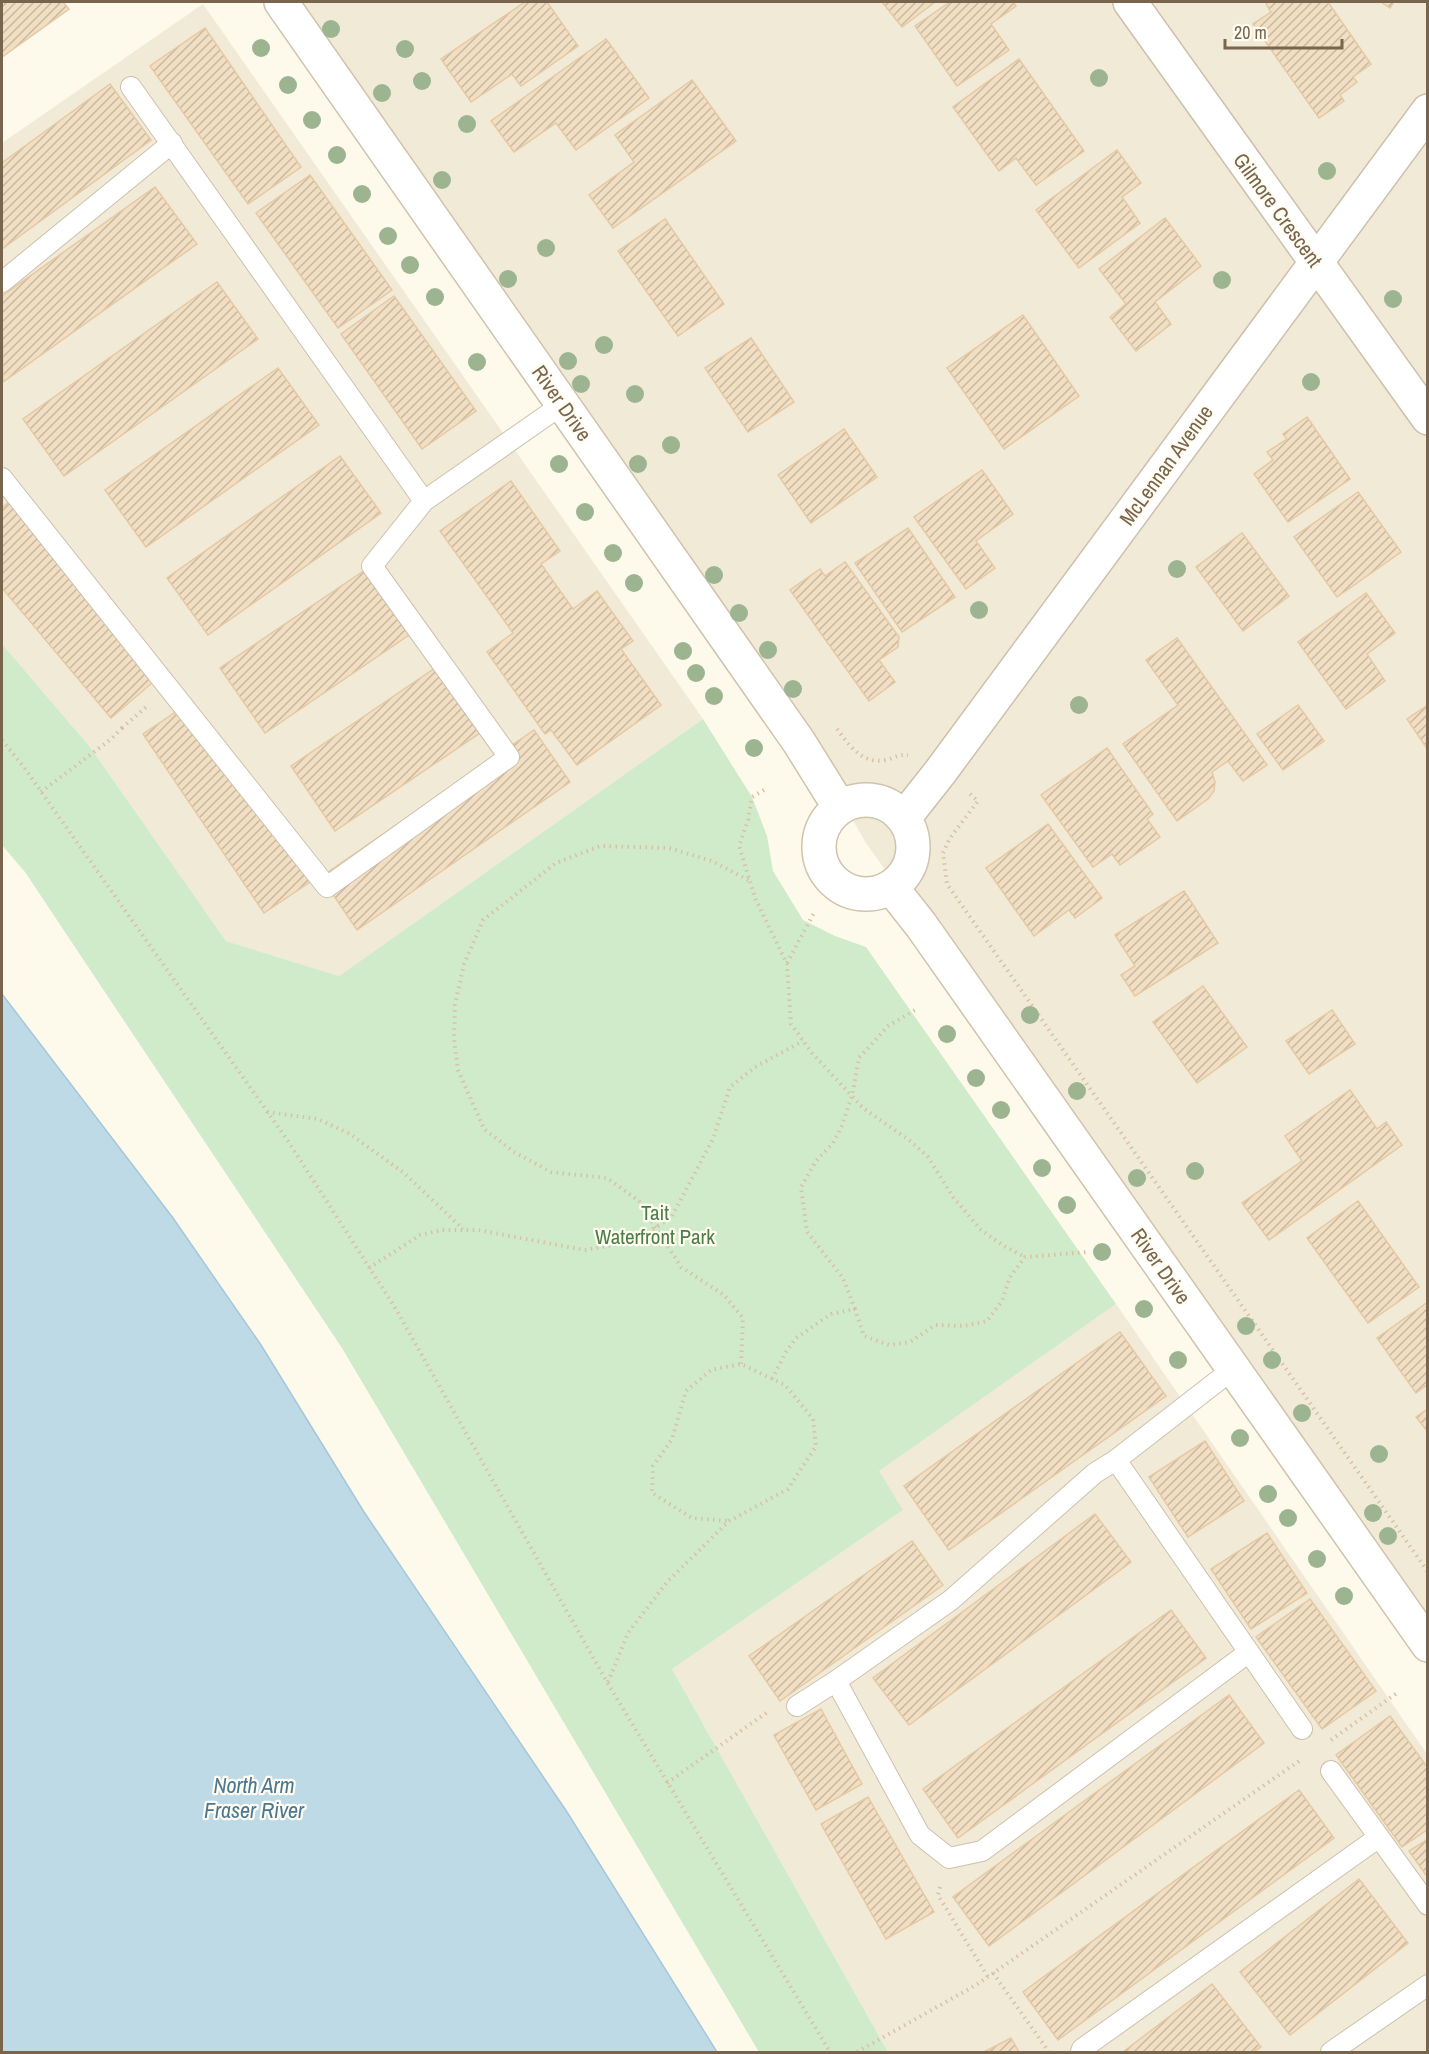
<svg xmlns="http://www.w3.org/2000/svg" width="1429" height="2054" font-family="'Archivo Narrow',sans-serif">
  <style>
    .residential { fill: #f1ead7 }
    .green { fill: #d0ebc9 }
    .water { fill: #bfdae7; stroke: #a5c7d9; stroke-width: 1.5 }
    .building { fill: url(#building-hatch); stroke: #e5c9a3; stroke-width: 1.5 }
    .lines { fill: none; stroke-linecap: round; stroke-linejoin: round }
    .lane-casing { stroke: #cdc1ad; stroke-width: 22 }
    .street-casing { stroke: #cdc1ad; stroke-width: 36 }
    .secondary-casing { stroke: #d0c3ab; stroke-width: 36 }
    .path { stroke: #d8c2a5; stroke-width: 4; stroke-dasharray: 1.5 4.5; stroke-linecap: butt }
    .lane { stroke: #fff; stroke-width: 20 }
    .street { stroke: #fff; stroke-width: 33 }
    .secondary { stroke: #fff; stroke-width: 33 }
    .tree { fill: #9cb590 }
    .labels { text-anchor: middle; dominant-baseline: central; stroke-width: 4.5; stroke-linejoin: round; paint-order: stroke }
    .street-label { font-size: 21px; fill: #79654d; stroke: #fffcf2 }
    .park-label { font-size: 21px; fill: #4c7e45; stroke: #fffcf2 }
    .water-label { font-size: 22px; font-style: italic; fill: #4a7893; stroke: #fffcf2 }
  </style>
  <defs>
    <pattern id="building-hatch" width="6" height="6" patternUnits="userSpaceOnUse" patternTransform="scale(1.5)"><rect width="6" height="6" fill="#f2dfc3"/><path d="M-1 1l2-2M0 6l6-6M5 7l2-2" fill="none" stroke="#c9b8a1"/></pattern>
  </defs>
  <rect width="100%" height="100%" fill="#fdf9eb"/>
  <path class="residential" d="M281 2H1427V1627L866 843 841 800Z
    M203 4 703 719 339 976 226 941 90 747 2 644V143Z
    M1116 1304 1427 1754V2052H888L672 1669 903 1510 878 1471Z"/>
  <path class="green" d="M2 644 90 747 226 941 339 976 703 719 752 797 767 836 773 871 803 920 835 936 866 947 1116 1304 879 1471 903 1510 672 1669 888 2052H759L342 1348 25 872 2 845Z"/>
  <path class="water" d="M2 994 173 1218 261 1345 364 1512 567 1812 717 2052H2Z"/>
  <path class="building" d="M2 2H63L69 9 2 57Z
    M525 2H547L578 46 521 86 512 74 471 102 441 59Z
    M882 2H935L902 27Z
    M950 2H1013L1016 6 991 24 1009 50 957 86 915 26Z
    M1269 2H1328L1371 64 1353 77 1357 82 1340 95 1344 101 1319 118 1253 24 1271 12 1266 4Z
    M1381 2H1394L1390 8Z
    M205 28 301 167 248 204 150 66Z
    M606 39 649 98 576 150 556 123 514 152 491 121Z
    M1019 59 1084 151 1036 185 1016 158 999 171 953 107Z
    M692 80 736 141 613 228 589 195 634 162 615 135Z
    M110 84 151 140 2 249V163Z
    M1117 150 1141 183 1122 197 1140 223 1079 268 1036 210Z
    M310 175 392 290 338 328 256 213Z
    M155 187 197 244 3 382 2 296Z
    M1165 218 1201 266 1155 302 1171 324 1136 351 1110 317 1126 304 1099 269Z
    M665 219 724 304 678 336 618 251Z
    M217 282 258 339 64 476 23 419Z
    M394 296 476 411 422 449 341 334Z
    M1023 315 1079 396 1004 449 947 368Z
    M751 338 794 402 748 432 705 368Z
    M278 368 319 425 146 547 105 490Z
    M1307 417 1350 479 1288 522 1254 474 1273 460 1267 452 1287 439 1283 434Z
    M844 429 877 477 811 523 778 475Z
    M340 456 381 513 208 635 167 578Z
    M982 470 1013 514 976 541 995 568 966 589 914 517Z
    M511 481 560 551 541 564 573 609 597 591 633 641 621 649 661 705 577 765 551 730 545 734 487 652 513 633 440 531Z
    M1358 492 1401 552 1337 597 1294 537Z
    M17 494 166 671 111 718 2 588V508Z
    M908 528 955 597 902 632 855 563Z
    M1242 533 1289 596 1243 631 1196 567Z
    M845 562 899 637 898 647 879 660 895 682 869 701 790 590 820 569 825 576Z
    M365 570 409 635 265 733 220 668Z
    M1366 593 1395 633 1367 654 1385 681 1346 709 1298 642Z
    M1177 638 1267 765 1243 781 1228 761 1212 772 1215 782 1214 791 1208 799 1177 821 1123 744 1178 705 1146 660Z
    M435 668 480 733 335 831 291 766Z
    M192 701 313 880 264 913 143 734Z
    M1298 705 1324 741 1283 770 1257 734Z
    M1428 705V750L1407 719Z
    M534 730 570 782 357 930 321 877Z
    M1107 748 1153 814 1147 819 1160 837 1120 865 1112 854 1093 867 1041 795Z
    M1048 824 1102 898 1075 918 1069 910 1034 936 986 868Z
    M1184 891 1218 943 1135 996 1121 975 1135 966 1115 935Z
    M1203 986 1247 1047 1197 1083 1153 1022Z
    M1332 1010 1355 1044 1309 1074 1286 1041Z
    M1350 1090 1377 1129 1386 1122 1402 1145 1269 1240 1242 1203 1302 1161 1285 1136Z
    M1358 1201 1419 1287 1368 1323 1307 1238Z
    M1428 1302V1384L1416 1393 1377 1338Z
    M1120 1332 1166 1396 949 1550 904 1486Z
    M1428 1409V1432L1416 1417Z
    M1205 1441 1244 1501 1188 1537 1149 1477Z
    M1095 1514 1131 1562 909 1725 873 1678Z
    M1267 1533 1307 1593 1251 1629 1211 1569Z
    M912 1541 943 1585 780 1701 749 1656Z
    M1310 1599 1376 1691 1322 1729 1256 1637Z
    M1171 1610 1206 1658 958 1838 923 1789Z
    M1229 1695 1264 1743 989 1946 953 1897Z
    M821 1709 862 1784 816 1810 774 1735Z
    M1390 1716 1428 1768V1829L1402 1847 1336 1755Z
    M1299 1790 1334 1838 1058 2040 1023 1992Z
    M868 1797 934 1912 886 1939 821 1824Z
    M1428 1839V1878L1409 1851Z
    M1359 1879 1408 1943 1290 2035 1240 1972Z
    M1212 1984 1261 2047 1253 2052H1123Z
    M1011 2038 1019 2052H984Z"/>
  <g class="lines">
    <g class="lane-casing">
      <path id="lane" d="M131 87 424 501
        M2 282 172 143
        M2 478 327 887 509 757 372 566 424 501 563 404
        M1116 1460 1302 1729
        M836 1681 920 1835 949 1858 982 1851 1249 1652
        M797 1706 836 1681 951 1600 1095 1473 1116 1460 1233 1369
        M1331 1771 1428 1905
        M1081 2052 1082 2049 1379 1837
        M1331 2052 1428 1985"/>
    </g>
    <g class="street-casing">
      <path id="street" d="M1130 2 1428 418
        M904 818 941 771 1428 111"/>
    </g>
    <g class="secondary-casing">
      <path id="secondary" d="M281 2 799 742 840 808
        M819 847a47 47 0 1 1 94 0a47 47 0 1 1-94 0Z
        M891 887 921 925 1428 1645"/>
    </g>
    <path class="path" d="M122 728 146 707
      M837 729C849 745 862 765 886 760 895 758 898 754 908 755
      M2 740 23 766 288 1141 394 1306 607 1682 830 2052
      M764 790 752 797 748 820 739 846 755 898 787 964 791 1024 812 1053 863 1108 909 1140 928 1157 953 1197 981 1230 1004 1246 1025 1257
      M41 792 111 739 122 728
      M970 794 978 801 950 838 943 853 947 884 1428 1572
      M787 963 815 911
      M267 1112 318 1119 350 1134 404 1173 463 1229
      M369 1268 420 1235 442 1230H478L585 1250 632 1242 671 1218 713 1139 730 1087 755 1067 803 1041
      M855 1309 843 1278 807 1232 801 1187 816 1161 833 1143 841 1128 852 1096 859 1058 888 1026 917 1009
      M741 1364 743 1318 724 1295 681 1267 639 1201 607 1178 551 1172 514 1152 484 1129 458 1070 454 1039 455 1005 464 964 483 920 556 863 600 846 669 848 712 861 750 881
      M772 1379 786 1352 796 1338 831 1314 855 1309 864 1336 889 1345 910 1342 935 1325 964 1326 987 1321 1002 1301 1010 1277 1025 1257 1088 1252
      M608 1682 628 1633 667 1582 729 1521 788 1489 816 1446 813 1419 785 1385 741 1364 711 1370 686 1391 672 1439 653 1466 652 1493 692 1518 729 1521
      M1331 1740 1397 1693
      M667 1783 769 1711
      M940 1887 938 1895 988 1977
      M993 1973 1049 2052
      M857 2052 976 1985 1302 1759"/>
    <use href="#lane" class="lane"/>
    <use href="#street" class="street"/>
    <use href="#secondary" class="secondary"/>
  </g>
  <g class="tree">
    <circle cx="331" cy="29" r="9"/>
    <circle cx="261" cy="48" r="9"/>
    <circle cx="405" cy="49" r="9"/>
    <circle cx="1099" cy="78" r="9"/>
    <circle cx="422" cy="81" r="9"/>
    <circle cx="288" cy="85" r="9"/>
    <circle cx="382" cy="93" r="9"/>
    <circle cx="312" cy="120" r="9"/>
    <circle cx="467" cy="124" r="9"/>
    <circle cx="337" cy="155" r="9"/>
    <circle cx="1327" cy="171" r="9"/>
    <circle cx="442" cy="180" r="9"/>
    <circle cx="362" cy="194" r="9"/>
    <circle cx="388" cy="236" r="9"/>
    <circle cx="546" cy="248" r="9"/>
    <circle cx="410" cy="265" r="9"/>
    <circle cx="508" cy="279" r="9"/>
    <circle cx="1222" cy="280" r="9"/>
    <circle cx="435" cy="297" r="9"/>
    <circle cx="1393" cy="299" r="9"/>
    <circle cx="604" cy="345" r="9"/>
    <circle cx="568" cy="361" r="9"/>
    <circle cx="477" cy="362" r="9"/>
    <circle cx="1311" cy="382" r="9"/>
    <circle cx="581" cy="384" r="9"/>
    <circle cx="635" cy="394" r="9"/>
    <circle cx="671" cy="445" r="9"/>
    <circle cx="559" cy="464" r="9"/>
    <circle cx="638" cy="464" r="9"/>
    <circle cx="585" cy="512" r="9"/>
    <circle cx="613" cy="553" r="9"/>
    <circle cx="1177" cy="569" r="9"/>
    <circle cx="714" cy="575" r="9"/>
    <circle cx="634" cy="583" r="9"/>
    <circle cx="979" cy="610" r="9"/>
    <circle cx="739" cy="613" r="9"/>
    <circle cx="768" cy="650" r="9"/>
    <circle cx="683" cy="651" r="9"/>
    <circle cx="696" cy="673" r="9"/>
    <circle cx="793" cy="689" r="9"/>
    <circle cx="714" cy="696" r="9"/>
    <circle cx="1079" cy="705" r="9"/>
    <circle cx="754" cy="748" r="9"/>
    <circle cx="1030" cy="1015" r="9"/>
    <circle cx="947" cy="1034" r="9"/>
    <circle cx="976" cy="1078" r="9"/>
    <circle cx="1077" cy="1091" r="9"/>
    <circle cx="1001" cy="1110" r="9"/>
    <circle cx="1042" cy="1168" r="9"/>
    <circle cx="1195" cy="1171" r="9"/>
    <circle cx="1137" cy="1178" r="9"/>
    <circle cx="1067" cy="1205" r="9"/>
    <circle cx="1102" cy="1252" r="9"/>
    <circle cx="1144" cy="1309" r="9"/>
    <circle cx="1246" cy="1326" r="9"/>
    <circle cx="1178" cy="1360" r="9"/>
    <circle cx="1272" cy="1360" r="9"/>
    <circle cx="1302" cy="1413" r="9"/>
    <circle cx="1240" cy="1438" r="9"/>
    <circle cx="1379" cy="1454" r="9"/>
    <circle cx="1268" cy="1494" r="9"/>
    <circle cx="1373" cy="1513" r="9"/>
    <circle cx="1288" cy="1518" r="9"/>
    <circle cx="1388" cy="1536" r="9"/>
    <circle cx="1317" cy="1559" r="9"/>
    <circle cx="1344" cy="1596" r="9"/>
  </g>
  <g class="labels">
    <g class="street-label">
      <text transform="translate(1278 210) rotate(54)">Gilmore Crescent</text>
      <text transform="translate(562 403) rotate(55)">River Drive</text>
      <text transform="translate(1166 465) rotate(-54)">McLennan Avenue</text>
      <text transform="translate(1161 1266) rotate(55)">River Drive</text>
    </g>
    <g class="park-label">
      <text x="655" y="1212">Tait<tspan x="655" dy="24">Waterfront Park</tspan></text>
    </g>
    <g class="water-label">
      <text x="254" y="1785">North Arm<tspan x="254" dy="25">Fraser River</tspan></text>
    </g>
  </g>
  <rect width="1429" height="2054" fill="none" stroke="#79654d" stroke-width="6"/>
  <path d="M1225 39v9h117v-9" fill="none" stroke="#79654d" stroke-width="3"/>
  <text x="1234" y="39" font-size="18" fill="#79654d" stroke="#fffcf2" stroke-width="4.5" paint-order="stroke">20 m</text>
</svg>
